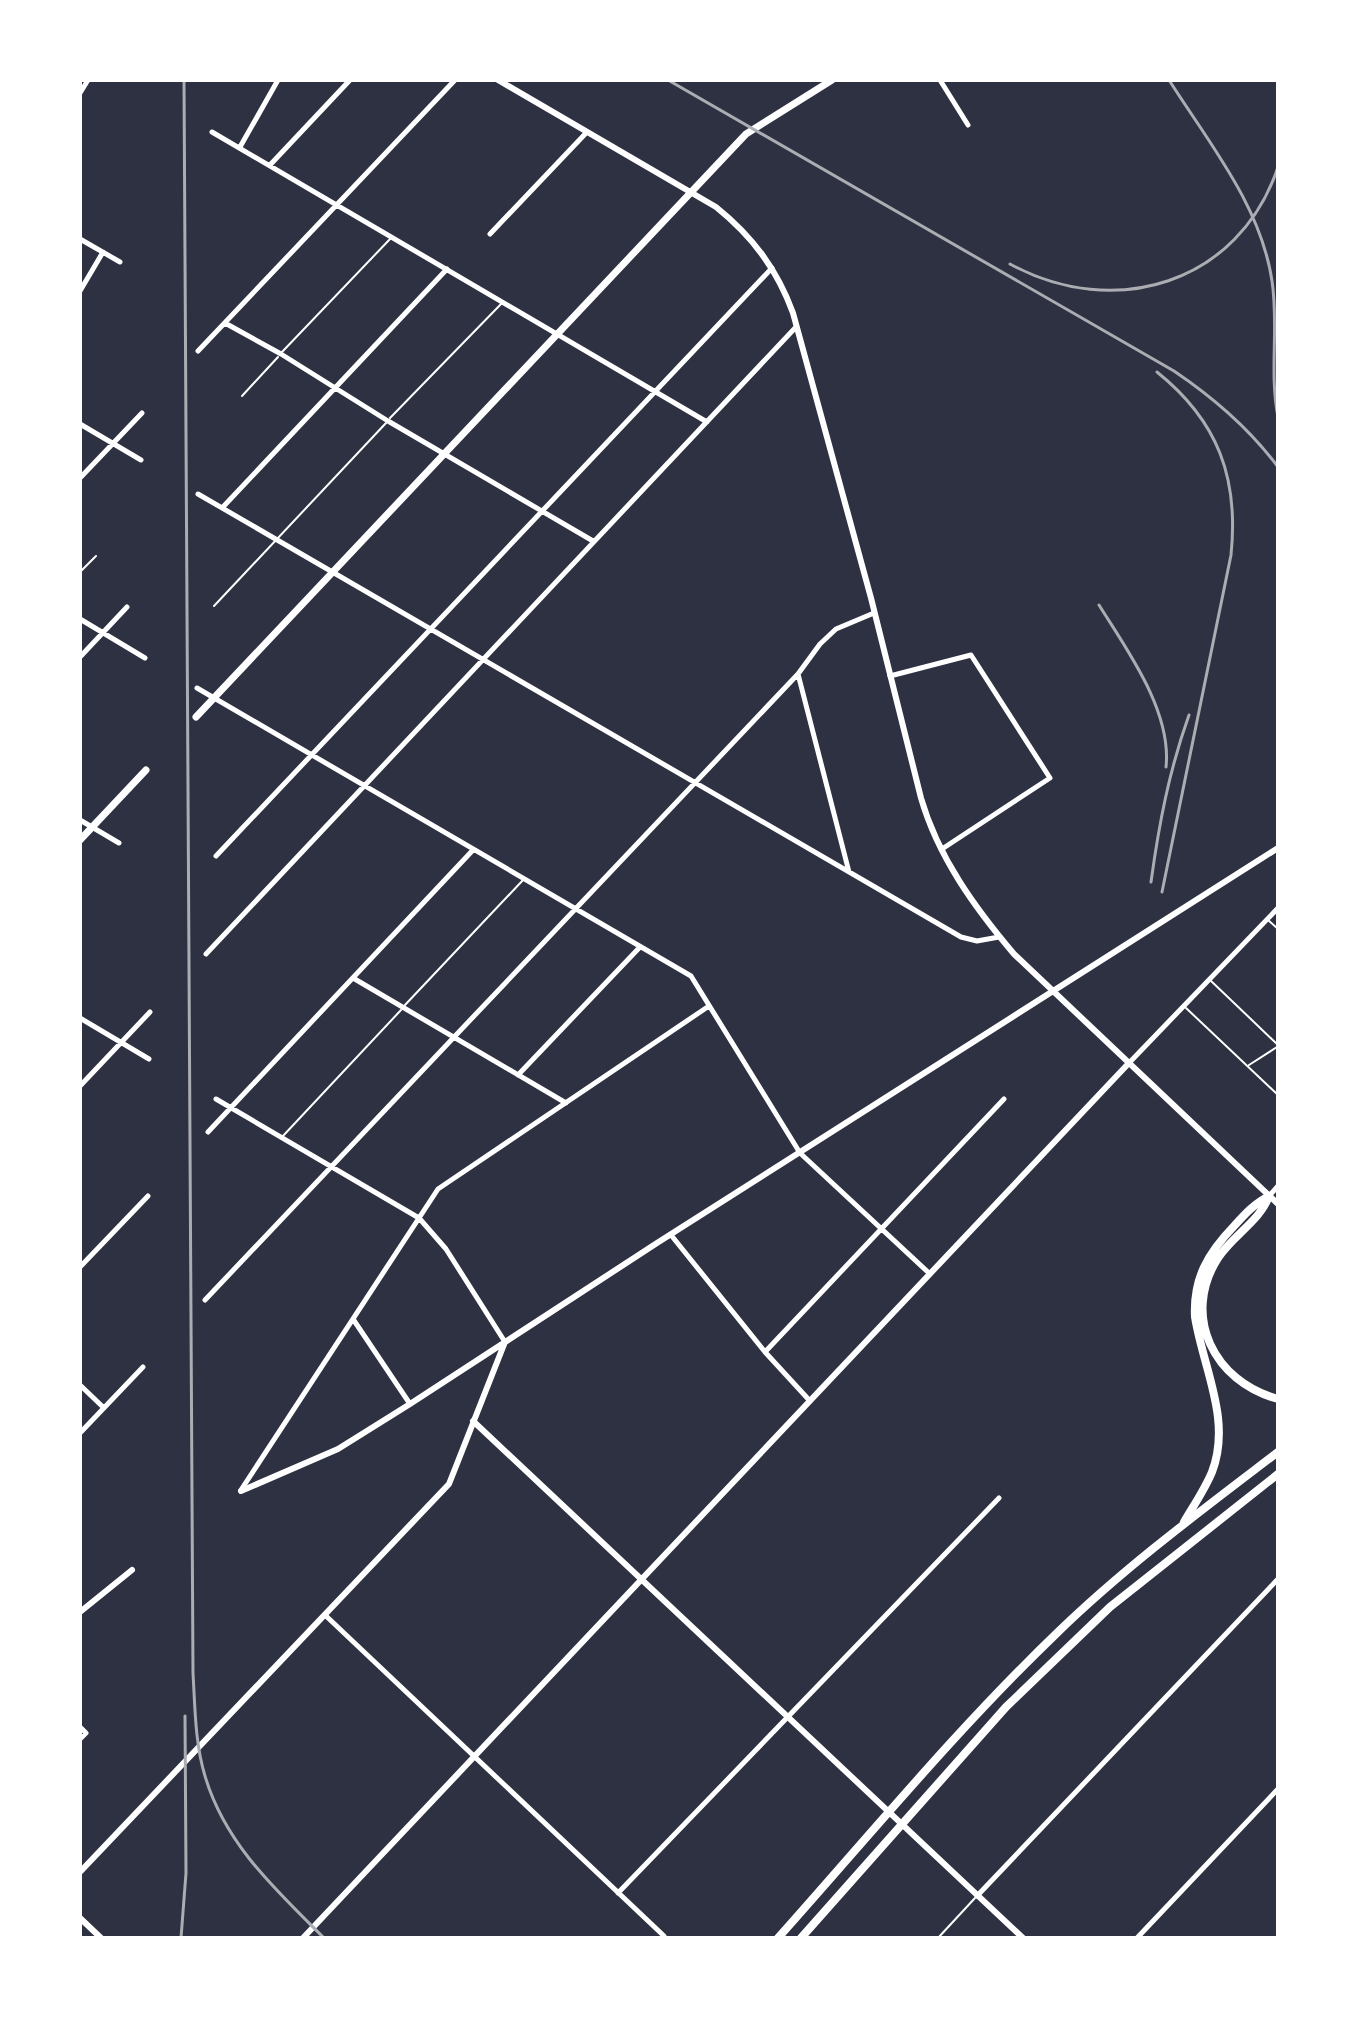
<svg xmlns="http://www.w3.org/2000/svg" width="1358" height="2018" font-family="Ubuntu,sans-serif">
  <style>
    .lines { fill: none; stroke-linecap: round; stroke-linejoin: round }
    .service { stroke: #fff; stroke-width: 2 }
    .minor { stroke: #fff; stroke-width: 5 }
    .tertiary { stroke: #fff; stroke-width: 6 }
    .secondary { stroke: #fff; stroke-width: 6 }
    .primary { stroke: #fff; stroke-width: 7 }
    .motorway { stroke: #fff; stroke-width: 8 }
    .rail { stroke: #abadb3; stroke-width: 3 }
  </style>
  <rect width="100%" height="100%" fill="#2d3142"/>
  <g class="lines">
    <path class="service" d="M282 352 391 238
      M242 396 278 357
      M390 418 503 302
      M80 572 96 556
      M214 606 386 423
      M1267 919 1278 929
      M1210 980 1278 1045
      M405 1005 524 879
      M1186 1008 1278 1095
      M1249 1065 1277 1047
      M282 1137 401 1010
      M938 1938 975 1898"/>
    <path class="minor" d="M940 80 968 125
      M80 93 88 80
      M212 132 707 422
      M240 147 278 80
      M270 165 350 80
      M490 234 587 132
      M80 239 120 262
      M80 291 103 252
      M225 323 281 354 388 421 593 541
      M198 351 455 80
      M80 424 141 460
      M80 478 142 413
      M198 494 961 937 977 941 999 937
      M222 508 447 269
      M80 619 145 658
      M80 657 127 607
      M798 674 849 872
      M890 676 971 655 1050 778 942 849
      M197 688 691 976 800 1153 930 1274
      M80 820 119 843
      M216 856 772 268
      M206 954 796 327
      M353 978 566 1103
      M80 1018 149 1059
      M1129 1063 1278 908
      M518 1075 640 947
      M80 1086 150 1012
      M216 1099 419 1218 446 1249 505 1342
      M208 1132 473 850
      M1269 1196 1278 1186
      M671 1235 765 1352 810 1401
      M80 1267 148 1196
      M205 1300 798 674 820 644 836 629 874 613
      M353 1319 410 1404
      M765 1352 1004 1099
      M80 1385 104 1408
      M80 1433 143 1367
      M241 1490 438 1189 709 1006
      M325 1615 664 1936
      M80 1727 86 1733 80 1739
      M618 1893 999 1498
      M977 1896 1278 1579
      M1137 1938 1278 1789"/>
    <path class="tertiary" d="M498 80 716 207C752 236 777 269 793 313L871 598 921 798C938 857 975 908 1014 954L1278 1204
      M473 1421 1023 1938
      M80 1918 101 1938
      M303 1938 1128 1064"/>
    <path class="secondary" d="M241 1491 338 1449 410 1404 657 1243 1278 848
      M80 1612 132 1570
      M80 1872 449 1484 505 1342"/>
    <path class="primary" d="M196 717 746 134 832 80
      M80 840 146 770"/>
    <path class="motorway" d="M1269 1196C1260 1221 1233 1235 1218 1258 1181 1316 1214 1382 1278 1399
      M1184 1522C1194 1505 1205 1489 1212 1472 1232 1420 1203 1368 1195 1317 1193 1278 1208 1253 1235 1225 1245 1214 1255 1203 1269 1196
      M778 1938C870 1835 957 1729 1057 1633 1125 1567 1202 1510 1278 1452
      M801 1938 1006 1707 1110 1607 1278 1474"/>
    <path class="rail" d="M184 80 193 1673C195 1707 195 1743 205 1776 225 1844 276 1890 324 1938
      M668 80 1174 371C1214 398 1249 428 1278 467
      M1169 80C1209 143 1261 206 1272 281 1279 326 1269 372 1278 417
      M1010 264C1114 321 1239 284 1278 167
      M1157 372C1218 421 1239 478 1231 555L1162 892
      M1099 605C1127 650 1172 711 1166 767
      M1151 882C1159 824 1169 771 1189 715
      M181 1938 186 1873 185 1716"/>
  </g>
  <rect width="1358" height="2018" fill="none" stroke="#ffffff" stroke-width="164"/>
</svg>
